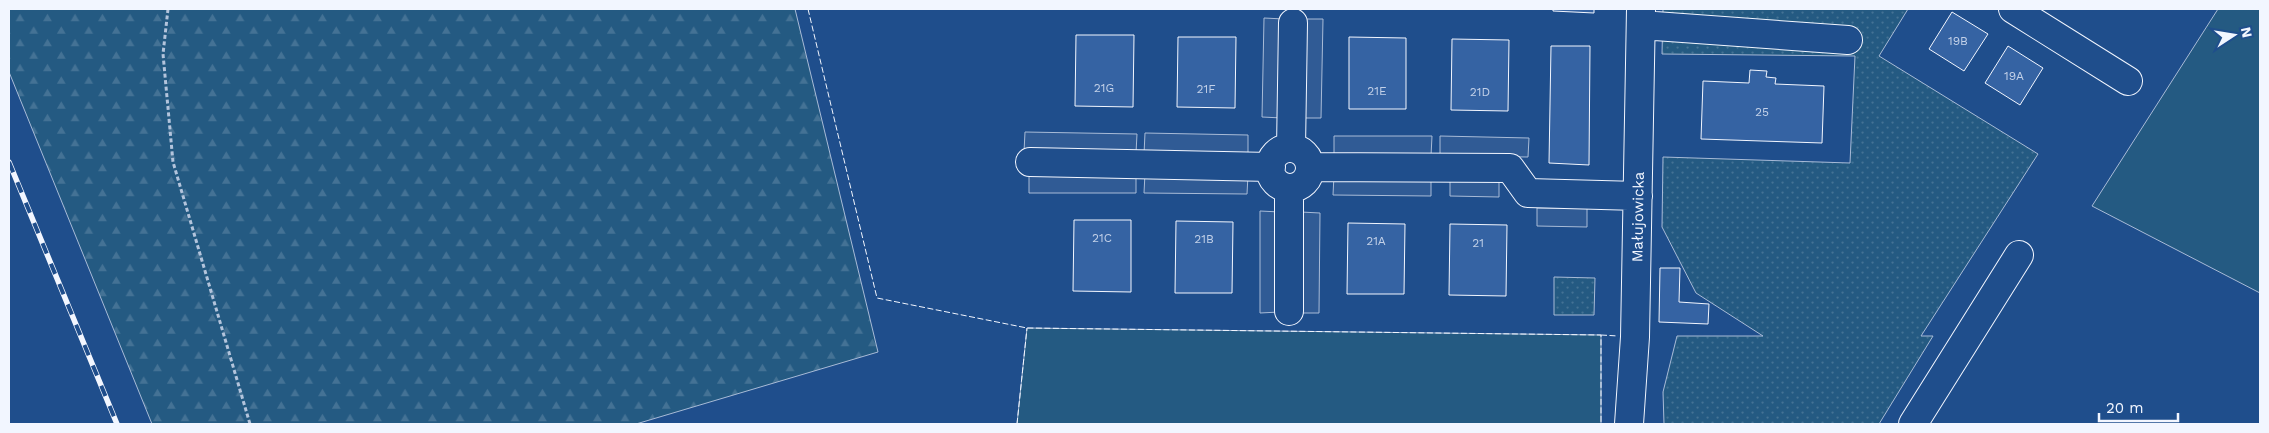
<svg xmlns="http://www.w3.org/2000/svg" width="2269" height="433" font-family="'Work Sans',sans-serif">
  <style>
    .grass { fill: url(#grass-dots); stroke: #a8bbd7 }
    .forest { fill: url(#forest-firs); stroke: #a8bbd7 }
    .garden { fill: #245a82; stroke: #a8bbd7 }
    .parking { fill: #305b95; stroke: #a8bbd7 }
    .building { fill: #3563a3; stroke: #f2f6ff }
    .lines { fill: none; stroke-linecap: round; stroke-linejoin: round }
    .minor-casing { stroke: #f2f6ff; stroke-width: 30 }
    .path { stroke: #b3c4dc; stroke-width: 3; stroke-dasharray: 4 2.5; stroke-linecap: butt }
    .minor { stroke: #1f4e8c; stroke-width: 28 }
    .rail-casing { stroke: #f2f6ff; stroke-width: 5.5 }
    .rail { stroke: #1f4e8c; stroke-width: 4; stroke-dasharray: 11; stroke-linecap: butt }
    .fence { stroke: #f2f6ff; stroke-width: 1; stroke-dasharray: 6 2.5; stroke-linecap: butt }
    .labels { text-anchor: middle; dominant-baseline: central; stroke-width: 4; stroke-linejoin: round; paint-order: stroke }
    .number-label { font-size: 12px; fill: #c3d1e8 }
    .street-label { font-size: 15px; fill: #f2f6ff; stroke: #1f4e8c }
  </style>
  <defs>
    <pattern id="grass-dots" width="8" height="8" patternUnits="userSpaceOnUse" patternTransform="scale(1.25)"><rect width="8" height="8" fill="#245a82"/><path d="M2 2h.1M6 6h.1" fill="none" stroke="#447295" stroke-width="1.8" stroke-linecap="round"/></pattern>
    <pattern id="forest-firs" width="22" height="20" patternUnits="userSpaceOnUse" patternTransform="scale(1.25)"><rect width="22" height="20" fill="#245a82"/><path d="M5 1l3.5 6h-7zM16 11l3.5 6h-7z" fill="#447295"/></pattern>
  </defs>
  <rect width="100%" height="100%" fill="#1f4e8c"/>
  <path class="grass" d="M1663 9H1908L1879 56 2038 154 1921 336H1933L1879 424H1664L1663 392 1677 336H1763L1696 293 1662 227 1663 157 1850 163 1855 56 1662 54Z
    M1554 277 1595 278 1594 315H1554Z"/>
  <path class="forest" d="M9 9H795L878 352 636 424H152L9 72Z"/>
  <path class="garden" d="M2218 9H2260V293L2092 206Z
    M1027 328 1601 335V424H1017Z"/>
  <path class="parking" d="M1264 18 1284 19 1282 118 1262 117Z
    M1304 19H1323L1321 118H1301Z
    M1025 132 1137 134 1136 153 1024 152Z
    M1145 133 1248 135V155L1144 154Z
    M1334 136H1432L1431 156 1334 155Z
    M1440 136 1529 138 1528 157 1440 156Z
    M1029 172 1136 175V193H1029Z
    M1145 173 1248 175 1247 194 1144 193Z
    M1334 175 1431 176V196L1333 195Z
    M1450 177H1499V197L1450 196Z
    M1537 208H1587V227L1537 226Z
    M1260 211 1280 212V312L1260 313Z
    M1301 212 1320 213 1319 313H1300Z"/>
  <path class="building" d="M1553 9H1594V13L1553 11Z
    M1952 12 1988 34 1964 71 1929 49Z
    M1076 35H1134L1133 107 1075 106Z
    M1178 37H1236L1235 108 1177 107Z
    M1349 37 1406 38V109H1349Z
    M1452 39 1509 40 1508 111 1451 110Z
    M1551 46H1590L1589 165 1549 163Z
    M2008 46 2043 68 2020 105 1985 83Z
    M1750 70 1767 71 1766 77 1776 78 1775 84 1824 86 1822 143 1701 139 1703 81 1749 83Z
    M1074 220H1131V292L1073 291Z
    M1176 221 1233 222 1232 293H1175Z
    M1348 223 1405 224 1404 294H1347Z
    M1450 224 1507 225 1506 296 1449 295Z
    M1660 268H1680L1679 302 1709 304 1708 324 1659 322Z"/>
  <g class="lines">
    <g class="minor-casing">
      <path id="minor" d="M2013 9 2128 81
        M1641 25 1848 40
        M1291 148 1293 23
        M1270 168a20 20 0 1 1 40 0a20 20 0 1 1-40 0Z
        M1030 162 1271 167
        M1310 167 1510 168 1528 193 1638 196
        M1289 311V188
        M1629 424 1635 337 1641 9
        M1913 424 2019 255"/>
    </g>
    <path class="path" d="M168 9 163 54 173 162 250 424"/>
    <use href="#minor" class="minor"/>
    <g class="rail-casing">
      <path id="rail" d="M9 162 117 424"/>
    </g>
    <use href="#rail" class="rail"/>
    <path class="fence" d="M808 9 877 298 1027 328 1601 335V424
      M1601 335 1618 336
      M1017 424 1027 328"/>
  </g>
  <g class="labels">
    <g class="number-label">
      <text x="1958" y="41">19B</text>
      <text x="2014" y="76">19A</text>
      <text x="1104" y="88">21G</text>
      <text x="1206" y="89">21F</text>
      <text x="1377" y="91">21E</text>
      <text x="1480" y="92">21D</text>
      <text x="1762" y="112">25</text>
      <text x="1102" y="238">21C</text>
      <text x="1204" y="239">21B</text>
      <text x="1376" y="241">21A</text>
      <text x="1478" y="243">21</text>
    </g>
    <g class="street-label">
      <text transform="translate(1638 217) rotate(-89)">Małujowicka</text>
    </g>
  </g>
  <rect width="2269" height="433" fill="none" stroke="#f2f6ff" stroke-width="20"/>
  <g transform="translate(2234 35) rotate(78)" stroke="#1f4e8c" stroke-width="4" paint-order="stroke">
  <path d="M0-4L9 19L0 12L-9 19Z" fill="#f2f6ff"/>
  <text y="-8" font-size="14" font-weight="bold" text-anchor="middle" fill="#f2f6ff">N</text>
  </g>
  <path d="M2099 413v8h79v-8" fill="none" stroke="#f2f6ff" stroke-width="2.5"/>
  <text x="2106" y="413" font-size="15" fill="#f2f6ff" stroke="#1f4e8c" stroke-width="4" paint-order="stroke">20 m</text>
</svg>
